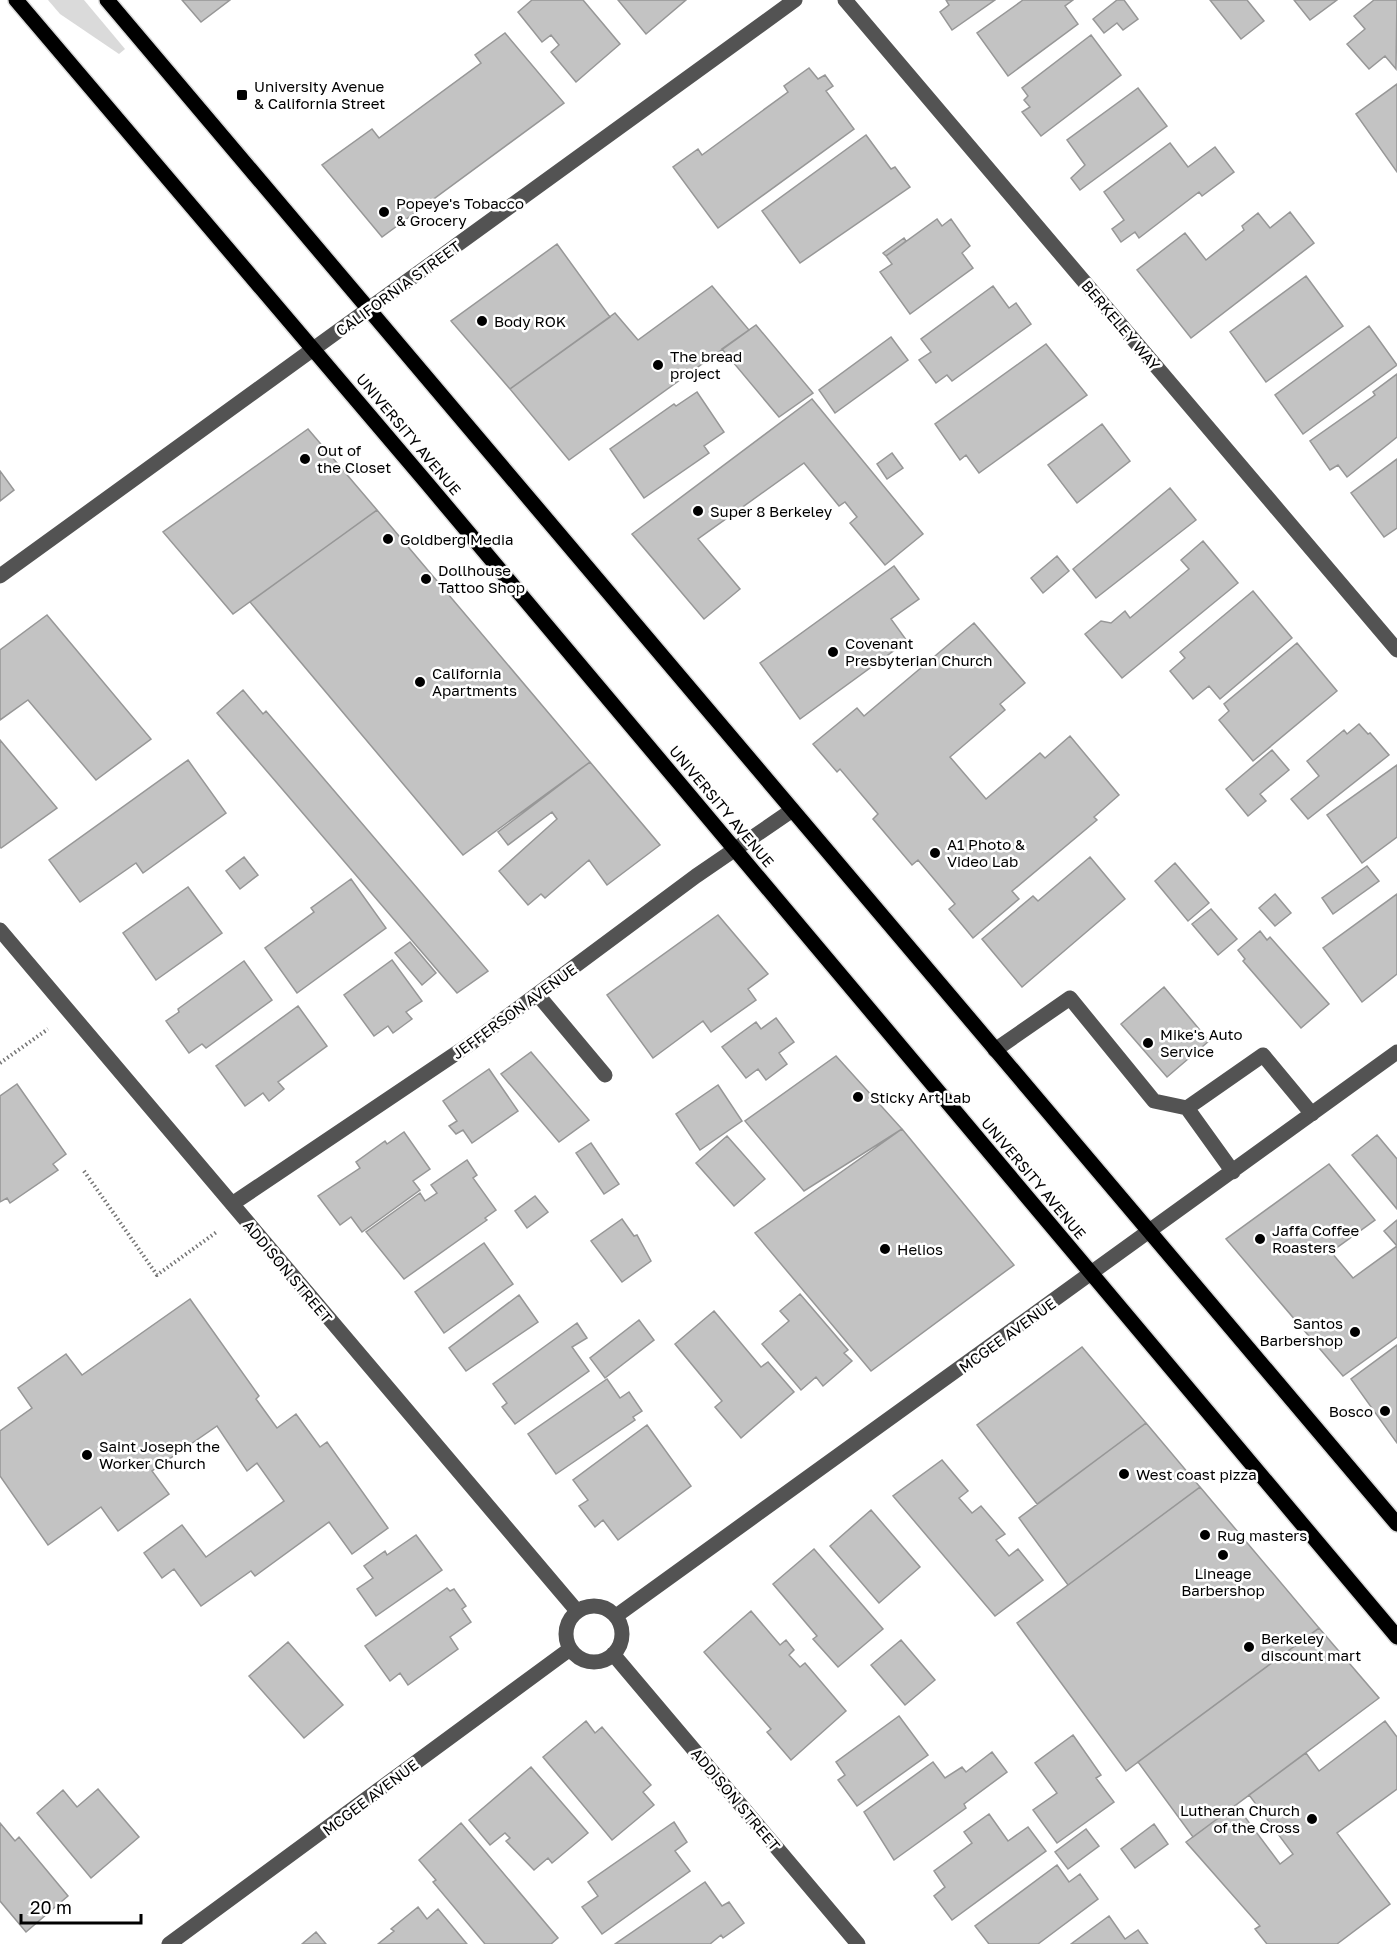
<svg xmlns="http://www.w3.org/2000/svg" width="1397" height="1944" font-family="'Golos Text',sans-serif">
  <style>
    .green { fill: #dadada }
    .building { fill: #c3c3c3; stroke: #979797; stroke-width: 1.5 }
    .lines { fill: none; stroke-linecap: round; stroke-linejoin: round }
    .major-casing { stroke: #dbdbdb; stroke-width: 18 }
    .path { stroke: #757575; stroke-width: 4; stroke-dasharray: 1.5 3; stroke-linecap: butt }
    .minor { stroke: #535353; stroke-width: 15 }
    .major { stroke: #000; stroke-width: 15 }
    .poi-dot { fill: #000; stroke: #fff; stroke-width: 2 }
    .labels { text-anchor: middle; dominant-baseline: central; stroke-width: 5; stroke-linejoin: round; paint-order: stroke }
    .poi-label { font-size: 15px; fill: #000; stroke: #fff; text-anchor: start }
    .street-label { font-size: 15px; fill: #000; stroke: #fff }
  </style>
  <rect width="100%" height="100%" fill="#fff"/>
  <path class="green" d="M48 0H84L125 49 119 54 60 14Z"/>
  <path class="building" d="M182 0H230L201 22Z
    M532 0H583L620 44 576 82 551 52 559 45 551 35 542 42 518 12Z
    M618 0H686L646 34Z
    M946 0H995L952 30 940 12 949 5Z
    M1023 0H1073L1065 6 1078 24 1008 76 977 33Z
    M1117 0H1124L1138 19 1123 30 1117 23 1104 33 1093 19Z
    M1210 0H1247L1264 21 1241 39Z
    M1294 0H1337L1310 20Z
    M1374 0H1397L1396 69 1385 56 1369 69 1347 44 1365 29 1354 16Z
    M505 33 564 103 382 237 322 165 372 129 379 138 481 63 475 55Z
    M1091 35 1121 75 1041 136 1022 112 1030 107 1024 100 1028 96 1022 88Z
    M809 68 818 79 825 75 833 86 826 91 854 129 718 228 673 167 698 149 702 155 788 92 784 86Z
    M1397 84V172L1356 114Z
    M1138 88 1167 126 1080 190 1071 178 1085 165 1067 140Z
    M866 135 891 169 895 167 910 187 800 263 762 211Z
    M1170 143 1188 167 1215 147 1234 172 1202 196 1199 192 1139 238 1135 232 1121 242 1112 229 1124 220 1104 192Z
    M1290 212 1314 243 1191 338 1137 270 1185 233 1206 260 1244 230 1242 226 1258 213 1270 228Z
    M937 219 942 226 951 219 970 246 962 253 973 268 910 314 880 272 892 264 886 256Z
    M904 238 906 241 886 256 883 253Z
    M557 244 610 317 510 389 451 321Z
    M1306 276 1343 326 1266 382 1230 332Z
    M712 286 749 330 569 460 510 389 615 313 638 340Z
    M993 286 1009 308 1016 303 1031 324 952 381 947 375 936 383 919 360 931 352 921 339Z
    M756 325 813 393 779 417 722 349Z
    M1369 326 1397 365 1303 434 1275 395Z
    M891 337 908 360 835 413 819 390Z
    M1046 344 1087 395 979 473 966 455 960 460 935 424Z
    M1397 374V437L1347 477 1338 465 1330 470 1310 441 1375 395 1373 392Z
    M697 392 724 432 704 446 709 453 644 498 610 449 674 404 676 406Z
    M812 399 923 534 885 565 850 523 857 517 845 502 839 506 804 463 698 539 740 589 704 619 632 534Z
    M1102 424 1130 461 1077 503 1048 465Z
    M308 429 377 510 233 614 163 532Z
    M892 453 903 468 887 479 877 464Z
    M1397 459V528L1384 537 1351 493Z
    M0 471 14 490 0 501Z
    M1170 488 1196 520 1096 598 1073 569Z
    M377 510 590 762 463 855 250 602Z
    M1203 541 1238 583 1122 678 1085 634 1101 621 1111 623 1125 611 1130 618 1189 569 1181 560Z
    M1057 556 1069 571 1043 593 1031 578Z
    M894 566 919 599 891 619 907 641 800 719 760 663Z
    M1253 591 1292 638 1220 699 1209 686 1193 699 1170 671 1185 658 1180 652Z
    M47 615 151 739 96 780 28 700 0 720V650Z
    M974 623 1025 683 1000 704 1005 710 950 757 986 799 1040 753 1045 758 1070 736 1119 795 1094 817 1097 820 1012 891 1019 899 973 938 949 909 955 904 918 860 912 865 873 819 878 814 840 769 837 772 813 744 857 708 864 716Z
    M1297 643 1337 691 1253 761 1219 720 1229 711 1224 704Z
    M243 690 263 714 266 711 488 971 457 993 217 713Z
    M1359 724 1368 734 1370 733 1389 755 1308 819 1291 799 1319 776 1307 761 1344 730 1347 734Z
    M0 740 57 808 1 848 0 847Z
    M1272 750 1289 770 1260 794 1266 801 1248 816 1226 789Z
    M188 760 226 813 143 873 136 863 80 902 49 860Z
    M590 762 660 845 607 885 589 860 545 898 541 894 528 905 499 871 557 819 552 812 508 845 498 832Z
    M1397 765V837L1362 863 1327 815Z
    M244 857 258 875 240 889 226 871Z
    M1090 857 1125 899 1022 987 982 939 1033 896 1038 901Z
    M1175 863 1209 903 1188 921 1155 881Z
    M1367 866 1379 881 1333 914 1322 898Z
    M351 879 386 928 297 993 265 948 314 912 311 908Z
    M188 887 222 933 156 980 123 933Z
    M1275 894 1291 913 1275 926 1259 908Z
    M1397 894V974L1362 1002 1323 948Z
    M1211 909 1237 939 1218 955 1192 924Z
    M718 915 768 974 748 989 756 1000 711 1032 703 1021 653 1058 607 995Z
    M1260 931 1267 940 1270 937 1329 1004 1301 1028 1243 961 1245 959 1238 950Z
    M410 942 436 973 422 985 395 953Z
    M392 960 422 1001 406 1012 412 1019 393 1033 388 1026 374 1036 344 995Z
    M244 961 272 1000 206 1048 202 1044 189 1053 166 1021 179 1012 178 1009Z
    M1164 987 1209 1041 1167 1077 1121 1024Z
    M298 1006 327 1046 278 1082 284 1089 269 1101 263 1093 245 1106 216 1066Z
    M776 1018 794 1042 779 1053 787 1064 766 1080 758 1069 746 1078 722 1047 756 1022 761 1029Z
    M531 1052 589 1120 559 1142 501 1074Z
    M836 1056 902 1129 804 1191 745 1121Z
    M489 1069 518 1111 472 1143 463 1130 456 1134 449 1126 457 1121 443 1101Z
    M17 1084 66 1154 53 1164 58 1170 10 1203 7 1198 0 1202V1096Z
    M718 1085 742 1121 700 1150 676 1114Z
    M902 1129 1014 1265 871 1371 755 1233Z
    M404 1132 430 1169 413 1181 420 1190 362 1232 351 1217 340 1225 318 1196 360 1168 356 1162 385 1141 387 1144Z
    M1377 1135 1397 1159V1209L1352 1155Z
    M727 1136 765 1179 734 1206 696 1163Z
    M591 1143 619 1184 604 1194 576 1153Z
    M467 1160 477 1175 473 1178 496 1210 485 1218 487 1220 404 1279 366 1232 420 1193 425 1201 437 1193 431 1185Z
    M1329 1164 1375 1220 1331 1252 1353 1278 1397 1246V1337L1343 1376 1226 1239Z
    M535 1196 548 1212 527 1228 515 1211Z
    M622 1219 634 1236 637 1235 651 1261 622 1282 591 1241Z
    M1397 1220V1246L1384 1231Z
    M484 1243 513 1284 444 1333 415 1292Z
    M800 1294 848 1350 844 1353 852 1361 823 1386 816 1377 801 1390 762 1344 789 1321 780 1311Z
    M519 1295 538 1322 466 1371 449 1348Z
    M190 1299 259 1396 256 1399 277 1428 296 1414 320 1447 327 1442 388 1528 352 1554 329 1522 255 1576 251 1571 201 1606 174 1569 162 1578 144 1553 182 1525 206 1557 284 1501 257 1463 247 1471 217 1426 152 1471 169 1494 118 1531 101 1507 48 1545 0 1476V1431L32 1408 18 1388 66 1354 82 1375Z
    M714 1311 761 1367 768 1362 794 1392 741 1438 715 1407 722 1401 675 1344Z
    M639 1320 654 1340 605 1378 590 1358Z
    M577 1323 587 1338 572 1347 589 1371 515 1424 502 1407 507 1403 493 1384Z
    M1397 1345V1443L1351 1379Z
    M1082 1347 1146 1423 1037 1504 977 1425Z
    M607 1379 620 1398 629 1392 642 1411 633 1417 635 1420 556 1474 528 1434Z
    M1146 1423 1200 1487 1068 1585 1019 1518Z
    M647 1425 691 1486 618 1540 603 1520 595 1527 579 1506 588 1500 573 1480Z
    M942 1460 968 1491 959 1498 972 1513 981 1506 1005 1534 996 1540 1009 1556 1018 1549 1043 1580 995 1616 893 1496Z
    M1200 1487 1319 1628 1126 1771 1017 1623Z
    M871 1510 920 1567 879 1603 830 1546Z
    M416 1535 442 1570 376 1616 357 1589 373 1578 364 1566 385 1551 387 1555Z
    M814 1549 883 1629 838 1667 813 1639 817 1636 773 1584Z
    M447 1588 450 1591 454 1589 466 1606 462 1609 471 1622 450 1637 458 1649 408 1685 400 1673 390 1681 365 1646Z
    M751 1611 780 1645 786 1640 794 1650 789 1655 800 1667 805 1663 846 1711 791 1760 767 1732 771 1729 704 1652Z
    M1319 1628 1379 1698 1193 1837 1138 1762Z
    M901 1640 935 1680 905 1705 871 1665Z
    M288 1642 343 1705 304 1738 249 1676Z
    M899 1716 928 1755 857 1806 838 1780 845 1775 836 1762Z
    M586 1721 595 1733 602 1727 651 1785 643 1792 654 1805 612 1840 543 1757Z
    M1385 1721 1397 1737V1789L1337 1833 1390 1904 1337 1944H1267L1255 1929 1260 1926 1186 1842 1236 1805 1280 1864 1293 1854 1249 1795 1306 1753 1319 1771Z
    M1073 1735 1101 1775 1096 1778 1114 1802 1057 1843 1033 1810 1057 1793 1035 1763Z
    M992 1752 1007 1772 964 1804 966 1808 894 1860 864 1812 933 1762 945 1778 962 1767 966 1772Z
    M531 1767 588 1833 552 1863 548 1858 534 1870 506 1841 510 1838 505 1833 490 1845 469 1820Z
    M98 1789 139 1837 91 1878 37 1813 63 1790 77 1807Z
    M989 1814 1008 1841 1028 1827 1046 1851 952 1920 934 1896 945 1887 934 1871 972 1843 964 1832Z
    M674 1822 687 1842 675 1851 690 1871 602 1934 582 1907 598 1896 588 1882Z
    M0 1823 15 1841 19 1837 68 1896 26 1932 0 1901Z
    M461 1823 558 1938 551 1944H485L433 1882 436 1880 419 1860Z
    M1154 1824 1168 1844 1135 1868 1121 1849Z
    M1086 1829 1099 1846 1068 1869 1055 1852Z
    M1057 1865 1069 1882 1080 1874 1098 1899 1038 1944H989L975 1926Z
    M705 1882 722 1906 729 1902 744 1923 723 1938 721 1935 710 1944H615Z
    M418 1907 427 1919 438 1909 467 1944H378L394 1931 391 1929Z
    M1109 1916 1125 1939 1138 1930 1148 1944H1071Z
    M316 1932 326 1944H302Z"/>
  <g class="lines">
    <g class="major-casing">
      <path id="major" d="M16 0 426 482 1397 1637
        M107 0 1397 1524"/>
    </g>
    <path class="path" d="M0 1063 48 1029
      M84 1171 157 1275 218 1231"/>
    <path class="minor" d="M845 0 1397 650
      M0 576 795 0
      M0 930 577 1611
      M538 995 605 1075
      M995 1050 1070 998 1154 1101 1187 1108 1263 1055 1312 1114
      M1187 1108 1233 1172
      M232 1204 470 1044 696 876 791 811
      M566 1634a28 28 0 1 1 56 0a28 28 0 1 1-56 0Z
      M616 1616 1397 1052
      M613 1654 858 1944
      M169 1944 570 1649"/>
    <use href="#major" class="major"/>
  </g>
  <g class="poi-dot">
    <rect x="236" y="89" width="12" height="12" rx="3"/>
    <circle cx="384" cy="212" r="6"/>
    <circle cx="482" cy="321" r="6"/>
    <circle cx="658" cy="365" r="6"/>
    <circle cx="305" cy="459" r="6"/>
    <circle cx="698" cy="511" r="6"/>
    <circle cx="388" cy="539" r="6"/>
    <circle cx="426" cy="579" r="6"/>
    <circle cx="833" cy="652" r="6"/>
    <circle cx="420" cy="682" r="6"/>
    <circle cx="935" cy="853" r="6"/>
    <circle cx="1148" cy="1043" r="6"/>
    <circle cx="858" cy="1097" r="6"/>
    <circle cx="1260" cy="1239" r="6"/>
    <circle cx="885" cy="1249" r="6"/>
    <circle cx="1355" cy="1332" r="6"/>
    <circle cx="1385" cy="1411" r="6"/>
    <circle cx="87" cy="1455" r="6"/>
    <circle cx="1124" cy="1474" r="6"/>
    <circle cx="1205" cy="1535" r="6"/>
    <circle cx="1223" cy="1555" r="6"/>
    <circle cx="1249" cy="1647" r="6"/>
    <circle cx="1312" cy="1819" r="6"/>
  </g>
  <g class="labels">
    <g class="poi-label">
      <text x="254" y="86">University Avenue<tspan x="254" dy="17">&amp; California Street</tspan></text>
      <text x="396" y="203">Popeye's Tobacco<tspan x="396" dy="17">&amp; Grocery</tspan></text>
      <text x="494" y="321">Body ROK</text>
      <text x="670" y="356">The bread<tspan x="670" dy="17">project</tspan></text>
      <text x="317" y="450">Out of<tspan x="317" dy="17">the Closet</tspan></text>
      <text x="710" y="511">Super 8 Berkeley</text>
      <text x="400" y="539">Goldberg Media</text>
      <text x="438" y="570">Dollhouse<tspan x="438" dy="17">Tattoo Shop</tspan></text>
      <text x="845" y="643">Covenant<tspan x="845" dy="17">Presbyterian Church</tspan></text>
      <text x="432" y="673">California<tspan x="432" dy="17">Apartments</tspan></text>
      <text x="947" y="844">A1 Photo &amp;<tspan x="947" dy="17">Video Lab</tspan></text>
      <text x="1160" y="1034">Mike's Auto<tspan x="1160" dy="17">Service</tspan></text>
      <text x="870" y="1097">Sticky Art Lab</text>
      <text x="1272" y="1230">Jaffa Coffee<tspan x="1272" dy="17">Roasters</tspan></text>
      <text x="897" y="1249">Helios</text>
      <text x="1343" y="1323" text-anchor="end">Santos<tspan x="1343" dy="17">Barbershop</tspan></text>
      <text x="1373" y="1411" text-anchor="end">Bosco</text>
      <text x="99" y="1446">Saint Joseph the<tspan x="99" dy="17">Worker Church</tspan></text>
      <text x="1136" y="1474">West coast pizza</text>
      <text x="1217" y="1535">Rug masters</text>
      <text x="1223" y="1573" text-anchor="middle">Lineage<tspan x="1223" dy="17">Barbershop</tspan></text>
      <text x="1261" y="1638">Berkeley<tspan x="1261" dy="17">discount mart</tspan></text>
      <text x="1300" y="1810" text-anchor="end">Lutheran Church<tspan x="1300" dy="17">of the Cross</tspan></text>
    </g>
    <g class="street-label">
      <text transform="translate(398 288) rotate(-36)">CALIFORNIA STREET</text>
      <text transform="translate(1121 325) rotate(50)">BERKELEY WAY</text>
      <text transform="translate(409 434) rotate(50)">UNIVERSITY AVENUE</text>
      <text transform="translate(722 806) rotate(50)">UNIVERSITY AVENUE</text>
      <text transform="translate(514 1011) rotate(-36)">JEFFERSON AVENUE</text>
      <text transform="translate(1034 1178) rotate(50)">UNIVERSITY AVENUE</text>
      <text transform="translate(288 1271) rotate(50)">ADDISON STREET</text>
      <text transform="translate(1007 1335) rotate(-36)">MCGEE AVENUE</text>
      <text transform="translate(370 1797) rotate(-37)">MCGEE AVENUE</text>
      <text transform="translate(736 1799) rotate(50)">ADDISON STREET</text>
    </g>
  </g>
  <path d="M21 1914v9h120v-9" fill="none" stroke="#000000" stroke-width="3"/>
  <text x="30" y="1914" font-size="18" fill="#000000" stroke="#ffffff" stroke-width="4.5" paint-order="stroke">20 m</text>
</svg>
